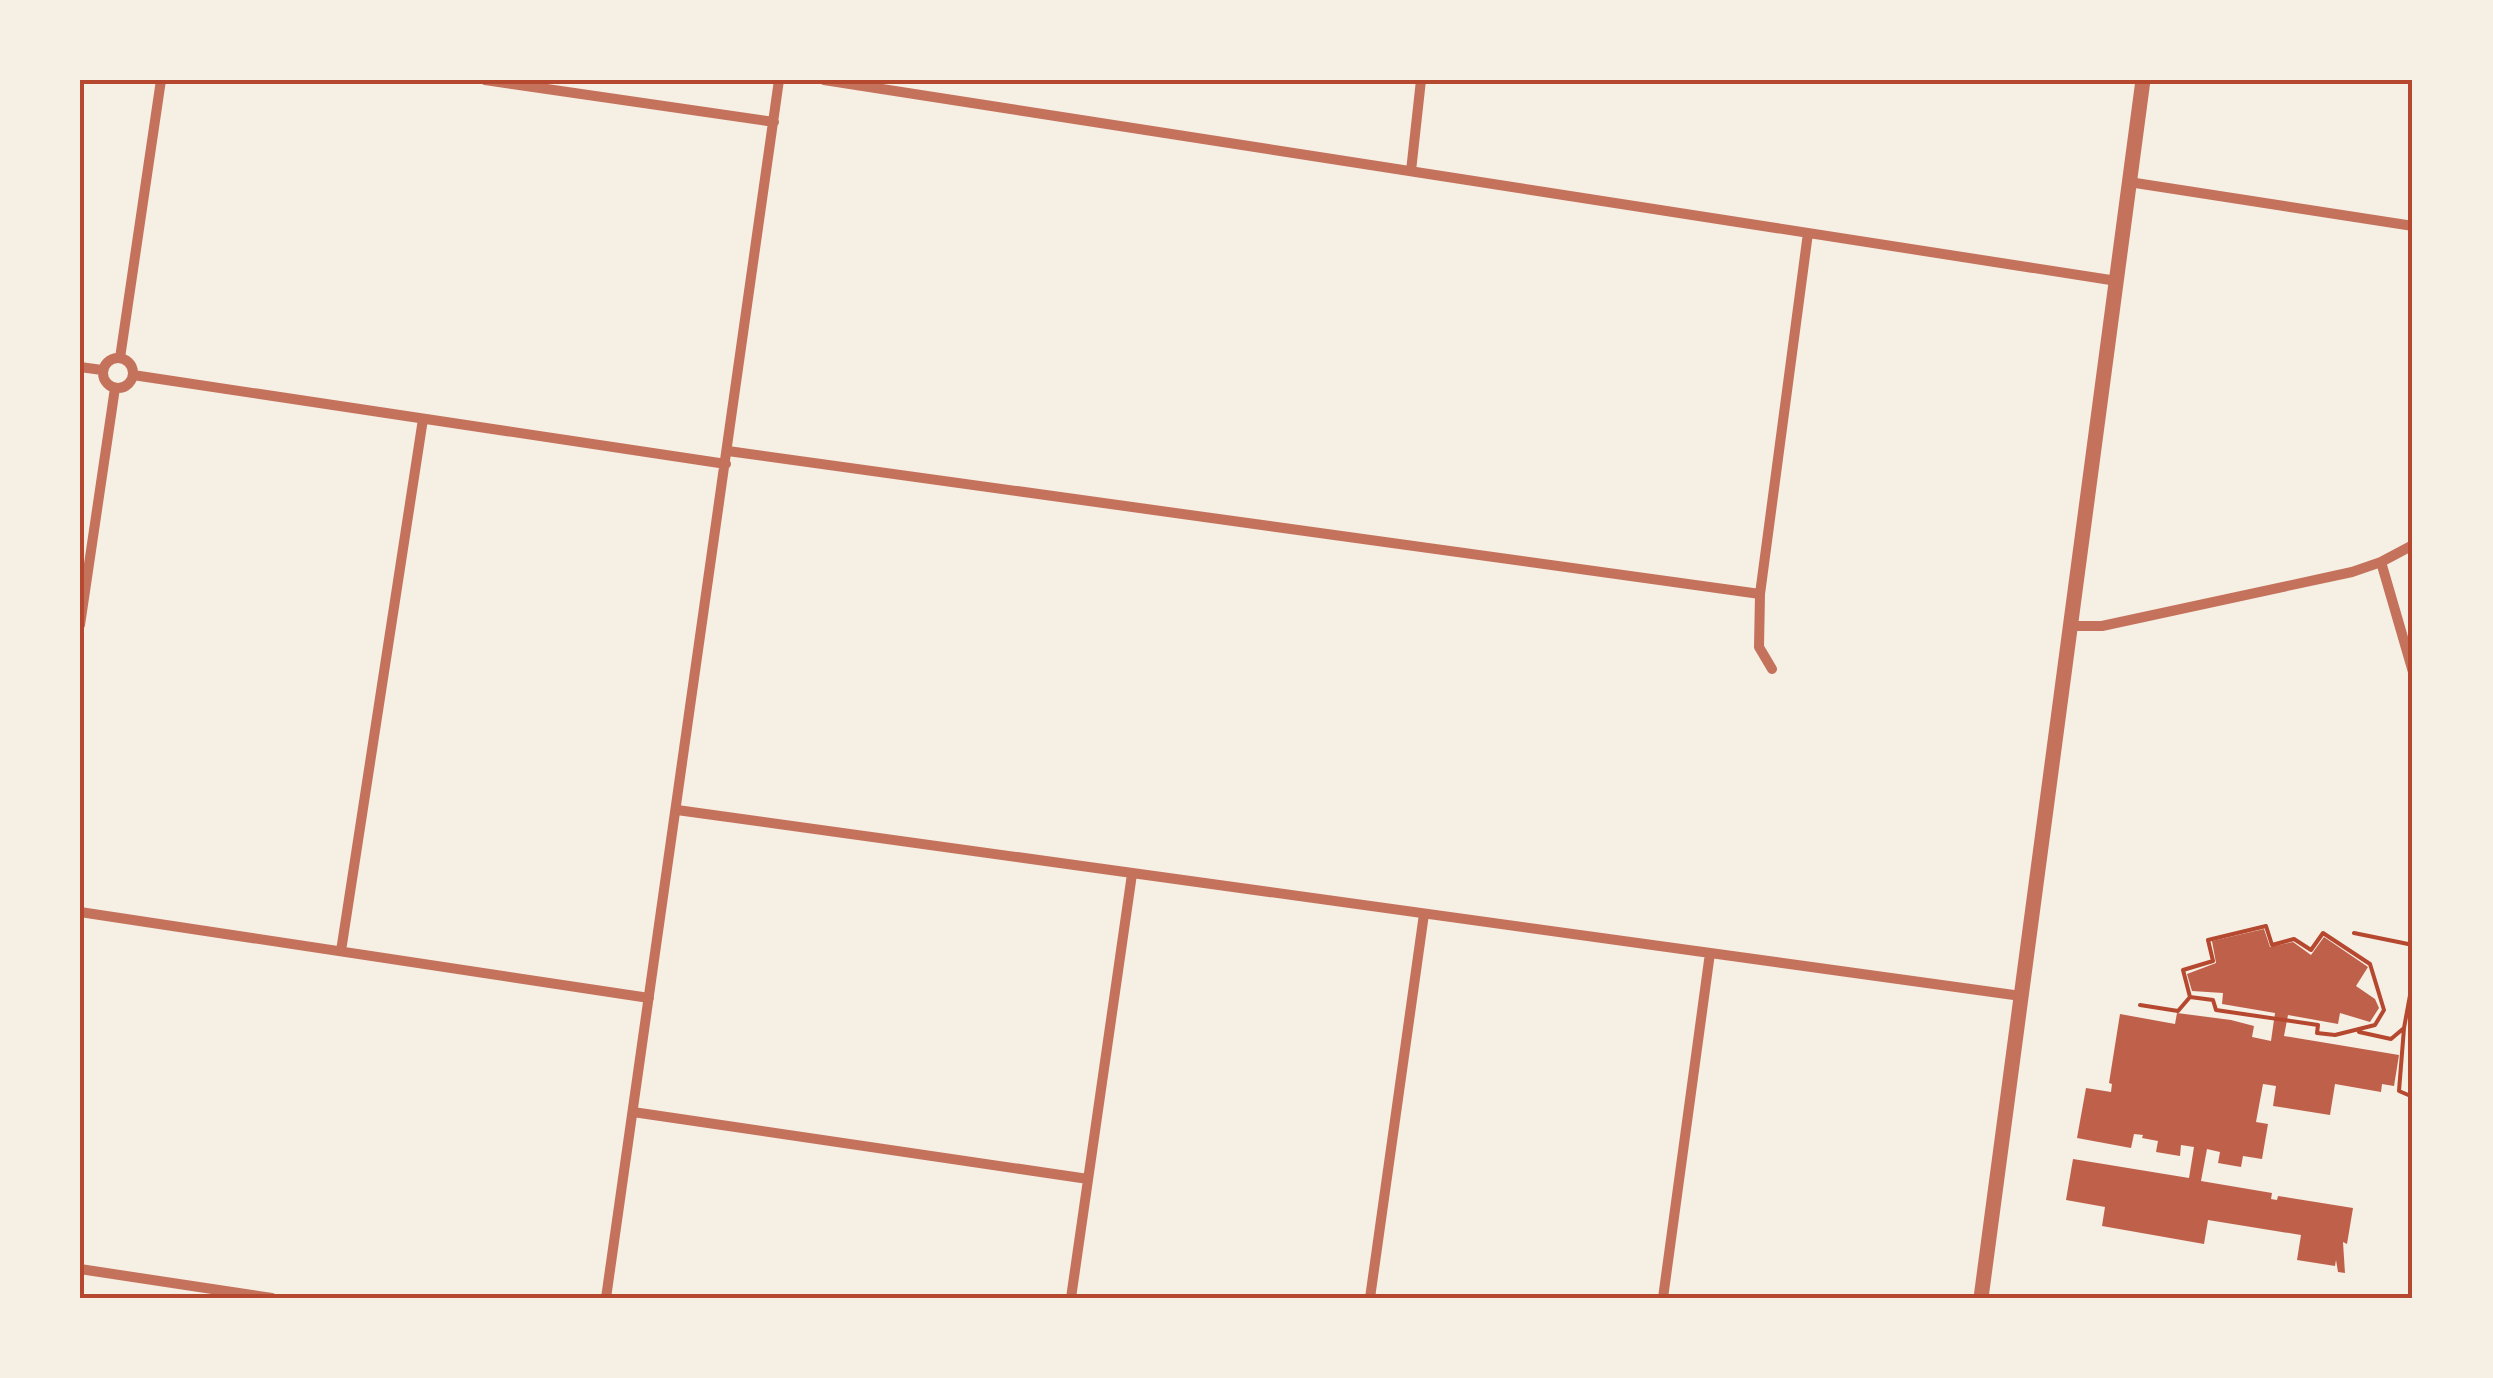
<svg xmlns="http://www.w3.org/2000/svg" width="2493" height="1378" font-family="'Golos Text',sans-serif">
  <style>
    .building { fill: #bf614a }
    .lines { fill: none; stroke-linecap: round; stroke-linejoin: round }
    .path { stroke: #b5482f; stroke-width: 4 }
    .minor { stroke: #c5725c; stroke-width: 10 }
    .tertiary { stroke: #c5725c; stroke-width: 15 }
    .neatline { fill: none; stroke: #b5482f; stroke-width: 4 }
  </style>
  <rect width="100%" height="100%" fill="#f6efe4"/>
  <path class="building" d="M2264 929 2270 947 2293 942 2311 955 2324 937 2368 967 2356 986 2375 999 2379 1008 2370 1022 2340 1013 2338 1024 2288 1015 2284 1036 2399 1055 2394 1086 2382 1084 2381 1092 2335 1084 2330 1115 2273 1106 2276 1086 2263 1084 2256 1122 2268 1124 2262 1159 2243 1156 2241 1167 2218 1163 2220 1152 2207 1149 2201 1181 2272 1193 2271 1199 2277 1200 2278 1196 2353 1208 2347 1244 2343 1242 2345 1273 2338 1272 2336 1260 2335 1266 2297 1260 2301 1235 2208 1220 2204 1244 2102 1226 2105 1207 2066 1200 2073 1159 2189 1178 2194 1147 2181 1145 2180 1156 2156 1152 2158 1141 2142 1138 2143 1135 2134 1134 2131 1148 2077 1138 2086 1088 2111 1092 2112 1084 2109 1083 2120 1014 2175 1024 2177 1013 2231 1020 2254 1026 2252 1037 2271 1041 2275 1013 2222 1004 2223 993 2192 991 2187 974 2216 963 2212 941Z"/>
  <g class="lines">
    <path class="path" d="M2354 933 2413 945
      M2140 1005 2178 1011 2190 997 2183 970 2213 961 2208 940 2266 926 2272 945 2294 939 2311 950 2323 933 2370 964 2384 1010 2375 1025 2335 1035 2317 1033 2318 1025 2216 1010 2213 1000 2190 997
      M2404 1028 2399 1091 2413 1097
      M2359 1032 2391 1039 2404 1028 2413 979"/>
    <path class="minor" d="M485 80 774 122
      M824 80 2117 281
      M1411 171 1421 80
      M2129 182 2413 226
      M103 373a15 15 0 1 1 30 0a15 15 0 1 1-30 0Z
      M120 358 161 80
      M80 367 102 370
      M133 375 726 464
      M728 451 1760 594 1808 233
      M2381 562 2413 672
      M1760 594 1759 647 1772 669
      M80 625 115 388
      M2072 626H2102L2352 572 2381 562 2413 545
      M677 810 2021 996
      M80 912 649 998
      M341 951 423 419
      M633 1112 1088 1179
      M80 1269 272 1298
      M606 1298 779 80
      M1071 1298 1132 874
      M1370 1298 1424 914
      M1663 1298 1710 953"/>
    <path class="tertiary" d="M1981 1298 2143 80"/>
  </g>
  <rect width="2493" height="1378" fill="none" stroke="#f6efe4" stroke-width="165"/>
  <rect x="82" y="82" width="2328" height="1214" class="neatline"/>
</svg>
